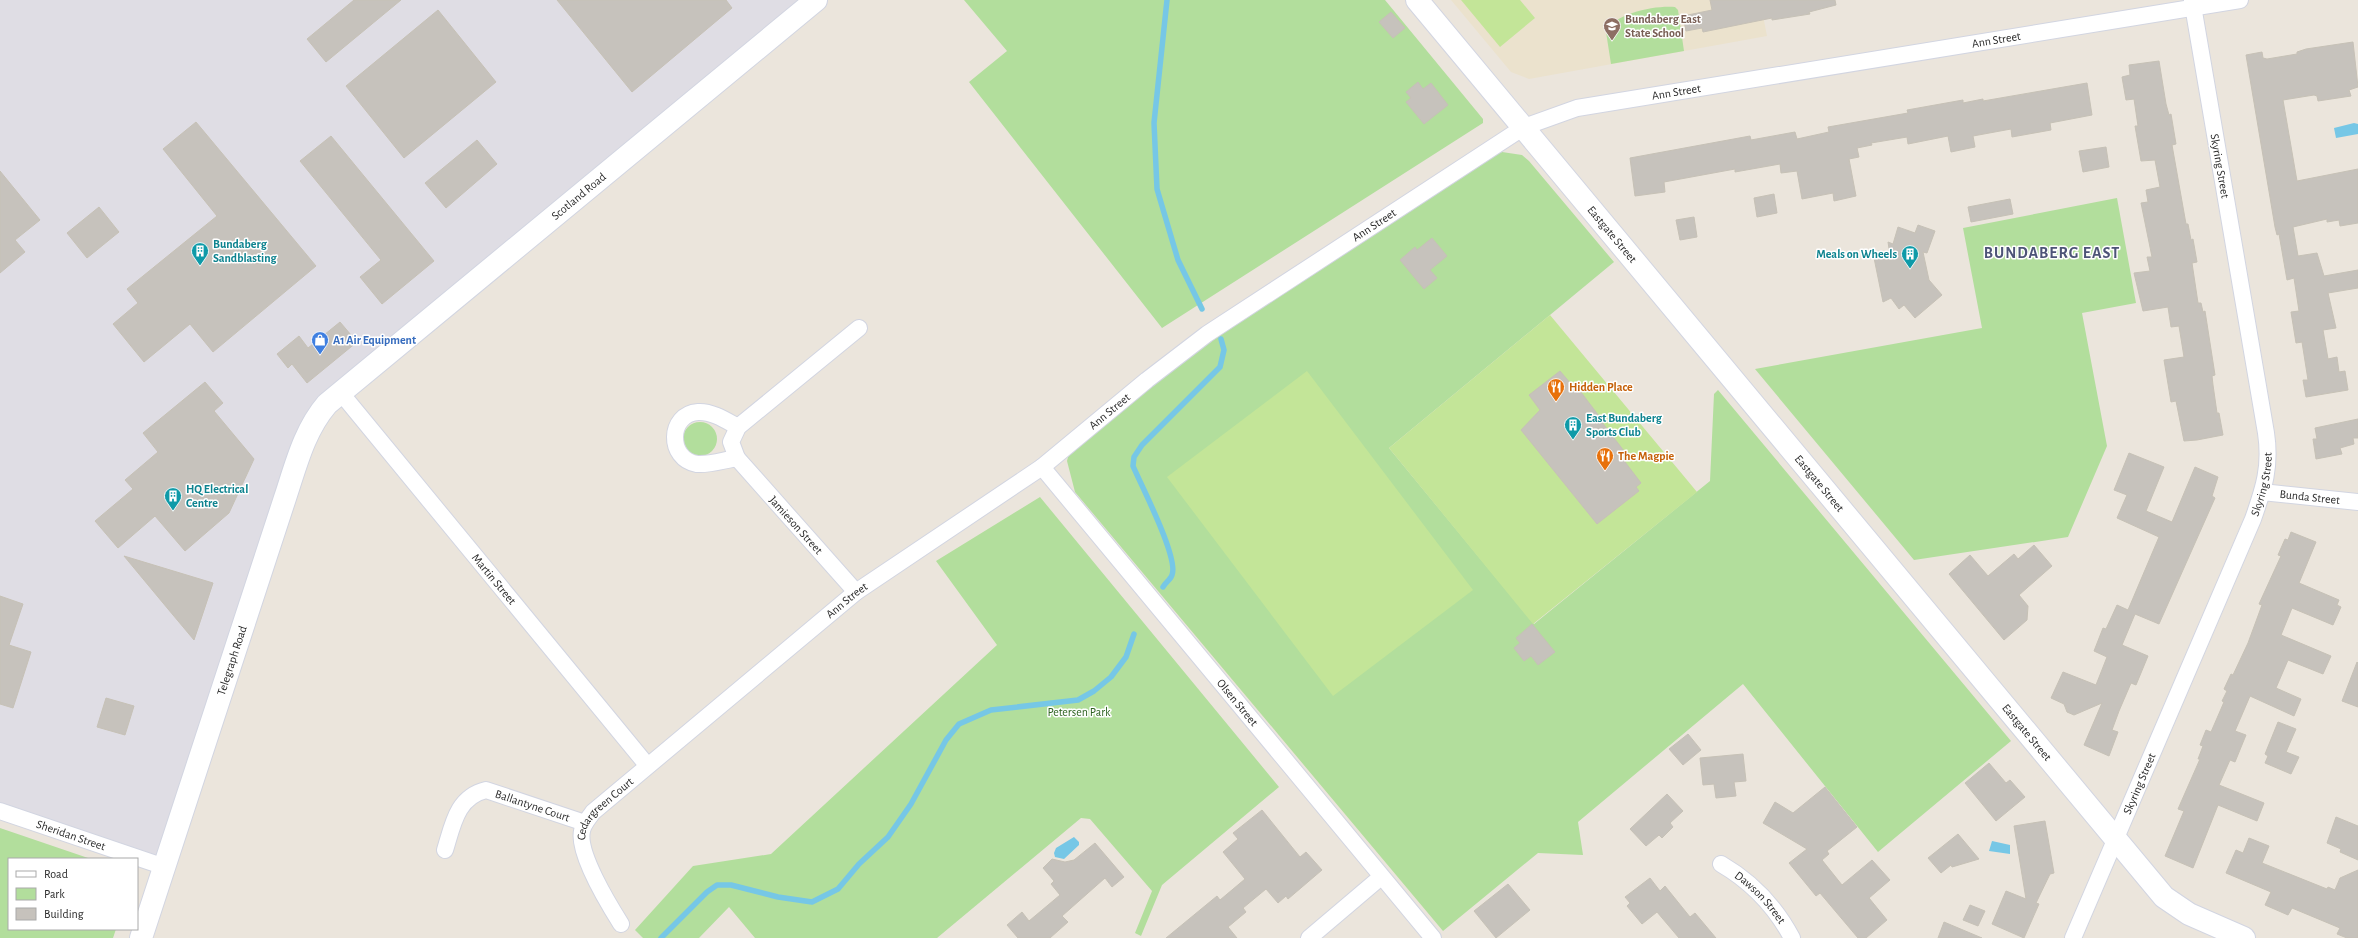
<svg xmlns="http://www.w3.org/2000/svg" width="2358" height="938" font-family="'Alegreya Sans',sans-serif">
  <style>
    .industrial { fill: #dfdde4 }
    .education { fill: #ebe2cd }
    .green { fill: #b2de9c }
    .pitch { fill: #c3e598 }
    .water { fill: #76c7e6 }
    .lines { fill: none; stroke-linecap: round; stroke-linejoin: round }
    .stream { stroke: #76c7e6; stroke-width: 5.5 }
    .building { fill: #c6c2bc; stroke: #c6c1b6 }
    .street-casing { stroke: #d2d5e1; stroke-width: 18 }
    .secondary-casing { stroke: #d2d5e1; stroke-width: 24 }
    .street { stroke: #fff; stroke-width: 16 }
    .secondary { stroke: #fff; stroke-width: 22 }
    .labels { text-anchor: middle; dominant-baseline: central; stroke-width: 3; stroke-linejoin: round; paint-order: stroke }
    .education-label { font-size: 12px; font-weight: bold; fill: #785e54; stroke: #fff; text-anchor: start }
    .street-label { font-size: 12px; fill: #2a2a2a; stroke: #fff }
    .culture-label { font-size: 12px; font-weight: bold; fill: #0d838f; stroke: #fff; text-anchor: start }
    .shop-label { font-size: 12px; font-weight: bold; fill: #366cbe; stroke: #fff; text-anchor: start }
    .food-label { font-size: 12px; font-weight: bold; fill: #c56008; stroke: #fff; text-anchor: start }
    .park-label { font-size: 12px; fill: #2c621e; stroke: #fff }
    .district-label { font-size: 16px; font-weight: bold; letter-spacing: 1px; fill: #4d5477; stroke: #fff }
  </style>
  <rect width="100%" height="100%" fill="#ebe5dc"/>
  <path class="industrial" d="M0 0H815L327 403 164 865 0 810Z"/>
  <path class="education" d="M1451 0H1760L1767 36 1529 79 1511 72Z"/>
  <path class="green" d="M964 0H1385L1483 119V123L1162 328 969 82 1007 51Z
    M1675 7 1678 10 1684 51 1611 64 1606 32C1614 13 1656 5 1675 7Z
    M1502 152 1522 155 1529 161 1614 262 1389 448 1534 624 1710 481 1714 394 1718 390 2011 741 1878 852 1743 684 1578 822 1583 855 1538 853 1443 931 1075 492 1067 461 1068 457 1116 414 1199 350 1232 327 1492 156Z
    M2117 198 2136 303 2082 313 2107 446 2068 537 1914 560 1755 369 1982 328 1963 228Z
    M683 439a17 17 0 1 1 34 0a17 17 0 1 1-34 0Z
    M1040 497 1279 787 1162 885 1141 936 1135 933 1152 891 1090 819 1081 818 937 938H755L729 907 699 938H643L635 930 693 866 771 854 997 645 936 561Z
    M0 828 91 859H9V929H116L113 938H0Z"/>
  <path class="pitch" d="M1461 0H1520L1535 18 1500 47Z
    M1550 315 1697 492 1533 624 1389 448Z
    M1307 371 1473 590 1333 696 1167 477Z"/>
  <path class="water" d="M2354 123 2358 124V134L2336 138 2334 128Z
    M1074 837 1079 842V845L1064 859 1055 857 1054 853 1056 848Z
    M1992 841 2010 845V854L1989 851Z"/>
  <g class="lines">
    <path class="stream" d="M1167 0 1154 123 1157 189 1178 260 1202 309
      M1163 587C1165 583 1171 579 1172 575 1179 558 1141 485 1133 466L1134 457 1142 445 1220 367 1224 350 1221 339
      M661 938 707 892 717 885H731L778 897 812 902 838 889 859 864 888 837 911 804 946 740 959 724 991 710 1078 700 1094 691 1111 677 1126 657 1134 634"/>
  </g>
  <path class="building" d="M354 0H401L326 62 307 39Z
    M557 0H726L732 8 632 92Z
    M1710 0H1835L1836 5 1809 12 1810 14 1772 20V18L1703 32 1702 28 1686 31 1683 16 1712 10Z
    M438 10 496 82 404 158 346 86Z
    M1391 12 1405 28 1393 38 1379 22Z
    M2353 42 2358 87 2349 90 2351 96 2318 101 2317 96 2314 95 2283 100 2297 181 2358 169V223L2340 226 2339 220 2327 222V219L2293 227 2298 256 2317 253 2324 276 2358 270V288L2328 293 2336 328 2323 330 2328 359 2337 357 2339 372 2345 371 2348 390 2306 397 2303 380H2308L2302 342 2296 343 2291 312 2299 311 2294 278 2287 280 2279 234 2277 235 2275 227 2246 55 2262 52 2263 58 2267 59 2297 54V52L2306 49Z
    M2159 61 2166 104 2169 115 2171 114 2176 144 2172 145 2186 224H2188L2191 240 2193 239 2197 262 2192 263 2198 303H2201L2203 312 2205 311 2215 375 2212 376 2213 385 2217 413H2219L2223 435 2197 440 2184 441 2176 401 2171 402 2164 360 2184 357 2179 326 2171 327 2168 307 2143 311 2134 273 2150 271 2147 257H2152L2141 203 2148 202 2146 190 2160 187 2155 160 2141 161 2135 126H2138L2134 99 2126 100 2122 77 2130 75 2129 65Z
    M1418 82 1423 89 1431 83 1448 105 1424 124 1406 102 1411 98 1406 92Z
    M2087 83 2092 115 2050 123 2051 130 2012 137 2011 129 1973 136 1975 147 1951 152 1948 136 1908 144 1907 137 1871 143 1872 145 1857 148 1859 157 1849 159 1856 196 1834 201 1833 193 1802 199 1797 171 1781 173 1780 164 1735 172V169L1664 182 1665 192 1635 196 1630 158 1750 136 1751 140 1795 132 1797 139 1829 132 1828 127 1908 113 1907 110 1963 100V103L1983 99V101Z
    M196 122 316 266 213 352 190 324 144 362 113 324 138 303 127 289 217 216 163 149Z
    M331 136 434 261 382 304 360 277 381 260 300 161Z
    M477 140 497 164 446 208 425 183Z
    M2106 147 2109 167 2083 172 2079 151Z
    M0 171 40 220 15 240 25 252 0 273Z
    M1774 194 1777 213 1757 217 1754 198Z
    M2010 199 2013 214 1971 222 1968 207Z
    M99 207 119 232 87 258 67 233Z
    M1694 217 1697 237 1680 240 1676 220Z
    M1918 225 1935 231 1927 253 1923 252 1929 280 1942 295 1915 318 1904 305 1899 309 1891 298 1883 302 1873 253 1890 255 1888 242 1893 244 1898 227 1915 233Z
    M1432 238 1447 256 1430 270 1437 278 1424 289 1400 260 1415 247 1417 250Z
    M340 322 357 342 307 383 292 364 288 368 277 354 299 336 308 348Z
    M1560 371 1572 385 1574 383 1602 420 1601 421 1624 451 1619 454 1641 483 1636 487 1639 491 1597 524 1521 430 1540 410 1529 395Z
    M205 382 223 403 214 411 254 459 229 513 185 551 155 516 118 548 95 521 133 489 125 480 158 452 143 433Z
    M2358 419V438H2353L2354 444 2340 448 2342 454 2316 459 2313 439H2317L2315 428Z
    M2129 453 2164 467 2146 511 2172 522 2195 467 2218 477 2212 496 2215 498 2159 624 2135 614 2122 645 2148 656 2136 685 2131 683 2119 711 2112 730 2118 732 2109 756 2084 745 2102 703 2074 715 2067 712 2064 704 2051 698 2063 672 2096 685 2107 657 2094 651 2103 628 2106 629 2117 605 2128 610 2159 537 2117 518 2127 495 2114 490Z
    M2291 532 2316 542 2299 583 2339 600 2337 605 2341 607 2333 625 2292 608 2281 635 2331 656 2323 674 2288 660 2276 688 2301 699 2294 716 2250 696 2235 731 2246 735 2235 762 2230 760 2219 785 2264 803 2257 821 2218 805 2193 868 2165 856 2184 811 2178 809 2200 759H2198L2203 746 2200 745 2206 730 2211 732 2224 702 2222 701 2227 691 2224 689 2231 674 2233 675 2248 643 2262 605 2259 604 2281 556 2278 555 2285 539 2288 540Z
    M2034 545 2052 566 2019 595 2028 606 2027 620 2004 640 1949 574 1970 555 1988 576 2014 554 2018 559Z
    M124 556 213 583 194 640 168 609Z
    M0 596 23 604 9 645 31 652 13 708 0 704Z
    M1532 624 1555 652 1538 665 1531 656 1524 661 1514 648 1520 643 1516 638Z
    M2357 662 2358 663V707L2342 701Z
    M106 698 134 706 125 735 97 727Z
    M2278 722 2296 729 2286 752 2299 757 2291 774 2265 763 2268 756 2265 754Z
    M1688 734 1701 750 1683 765 1669 749Z
    M1743 754 1746 781 1734 782 1736 796 1716 798 1714 784 1703 785 1700 758Z
    M1989 763 2006 783 2010 780 2025 797 1996 821 1965 783Z
    M1825 787 1857 827 1827 851 1829 854 1822 860 1842 885 1872 860 1890 880 1869 898 1887 920 1866 938H1858L1820 893 1816 896 1789 863 1807 849 1763 823 1775 802 1793 813Z
    M1667 794 1683 811 1670 823 1673 827 1662 838 1659 835 1646 846 1630 829Z
    M1262 810 1300 857 1306 852 1322 870 1288 899 1286 896 1278 903 1266 889 1243 908 1246 912 1228 927 1237 938H1166L1217 896 1220 900 1245 879 1223 852 1238 839 1233 833Z
    M2336 817 2358 826V860L2340 852 2341 849 2327 843Z
    M2045 821 2054 873 2050 874 2036 903 2039 904 2024 938 1992 924 2006 891 2026 899 2014 826Z
    M1958 834 1979 859 1952 867 1951 865 1941 873 1928 858Z
    M2249 838 2269 846 2262 863 2327 889 2328 887 2335 890 2340 878 2358 870V938H2347L2337 934 2340 928 2292 908 2288 915 2265 905 2271 892 2226 873 2236 850 2243 853Z
    M1095 843 1124 877 1112 887 1105 878 1062 916 1068 922 1050 938H1018L1007 925 1022 912 1029 921 1060 895 1051 884 1054 881 1043 868 1052 859 1065 862 1074 860Z
    M1650 878 1660 891 1665 886 1690 917 1695 913 1716 938H1679L1657 912 1642 924 1627 906 1630 903 1625 897Z
    M1508 884 1530 910 1496 938 1474 911Z
    M1970 905 1985 911 1978 926 1963 920Z
    M1944 922 1982 938H1938Z"/>
  <g class="lines">
    <g class="street-casing">
      <g id="street">
        <path id="s1" d="M341 393 647 765"/>
        <path d="M737 458C724 460 710 465 697 464 667 459 668 414 698 412 712 411 727 421 738 427"/>
        <path id="s2" d="M1042 467 1433 938"/>
        <path id="s3" d="M2262 492 2358 502"/>
        <path d="M856 592 737 458 731 442 738 427 859 328"/>
        <path id="s4" d="M0 811 165 867"/>
        <path id="s5" d="M445 850C453 824 457 797 486 790L585 823"/>
        <path id="s6" d="M1721 864C1752 882 1775 906 1792 938"/>
        <path id="s7" d="M621 924C609 905 577 853 582 831 583 824 589 818 593 812L856 592 1042 467 1147 380 1207 334 1524 127 1577 108 2240 0"/>
        <path d="M1309 938 1381 877"/>
        <path id="s8" d="M2073 938 2253 519C2264 488 2271 466 2266 433L2192 0"/>
      </g>
    </g>
    <g class="secondary-casing">
      <g id="secondary">
        <path id="s9" d="M1417 0 2164 897 2189 914 2244 938"/>
        <path id="s10" d="M141 938 285 498C296 465 304 431 327 404L816 0"/>
      </g>
    </g>
    <use href="#street" class="street"/>
    <use href="#secondary" class="secondary"/>
  </g>
  <defs>
    <g id="school-pin" transform="scale(0.9)"><path d="M0 17L-7.5 6A9.5 9.5 0 1 1 7.5 6Z" fill="#8d6e63" stroke="#fff"/><path d="M0-5L7-2L0 1L-7-2ZM-4 1L0 2.5L4 1V4Q0 6-4 4Z" fill="#fff"/></g>
    <g id="building-pin" transform="scale(0.9)"><path d="M0 17L-7.5 6A9.5 9.5 0 1 1 7.5 6Z" fill="#0f9aa8" stroke="#fff"/><path d="M-4-6H4V6H1V3H-1V6H-4ZM-2.5-4.3h1.7v1.8h-1.7ZM.8-4.3h1.7v1.8H.8ZM-2.5-1h1.7V.8h-1.7ZM.8-1h1.7V.8H.8Z" fill="#fff"/></g>
    <g id="shop-pin" transform="scale(0.9)"><path d="M0 17L-7.5 6A9.5 9.5 0 1 1 7.5 6Z" fill="#3f7fe0" stroke="#fff"/><path d="M-5-2.5h2.3a2.7 3.5 0 0 1 5.4 0H5L5.5 6h-11ZM-1.5-2.5h3a1.5 2.3 0 0 0-3 0Z" fill="#fff"/></g>
    <g id="restaurant-pin" transform="scale(0.9)"><path d="M0 17L-7.5 6A9.5 9.5 0 1 1 7.5 6Z" fill="#e8710a" stroke="#fff"/><path d="M-5-6h1v4h1v-4h1v4h1v-4h1v5L-1.5 .5V6h-2V.5L-5-1ZM5-6V6H3V1.5H1.5Q1.5-4 5-6Z" fill="#fff"/></g>
  </defs>
  <g fill-rule="evenodd">
    <use href="#school-pin" x="1612" y="26"/>
    <use href="#building-pin" x="200" y="251"/>
    <use href="#building-pin" x="1910" y="254"/>
    <use href="#shop-pin" x="320" y="340"/>
    <use href="#restaurant-pin" x="1556" y="387"/>
    <use href="#building-pin" x="1573" y="425"/>
    <use href="#restaurant-pin" x="1605" y="456"/>
    <use href="#building-pin" x="173" y="496"/>
  </g>
  <g class="labels">
    <g class="education-label">
      <text x="1625" y="19">Bundaberg East<tspan x="1625" dy="14">State School</tspan></text>
    </g>
    <g class="street-label">
      <text stroke="none"><textPath href="#s7" startOffset="1763">Ann Street</textPath></text>
      <text stroke="none"><textPath href="#s7" startOffset="1439">Ann Street</textPath></text>
      <text transform="translate(2220 166) rotate(80)">Skyring Street</text>
      <text stroke="none"><textPath href="#s10" startOffset="893">Scotland Road</textPath></text>
      <text stroke="none"><textPath href="#s7" startOffset="1103">Ann Street</textPath></text>
      <text stroke="none"><textPath href="#s9" startOffset="305">Eastgate Street</textPath></text>
      <text stroke="none"><textPath href="#s7" startOffset="779">Ann Street</textPath></text>
      <text stroke="none"><textPath href="#s9" startOffset="629">Eastgate Street</textPath></text>
      <text stroke="none"><textPath href="#s8" startOffset="492">Skyring Street</textPath></text>
      <text stroke="none"><textPath href="#s3" startOffset="48">Bunda Street</textPath></text>
      <text transform="translate(796 525) rotate(48)">Jamieson Street</text>
      <text stroke="none"><textPath href="#s1" startOffset="241">Martin Street</textPath></text>
      <text stroke="none"><textPath href="#s7" startOffset="455">Ann Street</textPath></text>
      <text stroke="none"><textPath href="#s10" startOffset="292">Telegraph Road</textPath></text>
      <text stroke="none"><textPath href="#s2" startOffset="306">Olsen Street</textPath></text>
      <text stroke="none"><textPath href="#s9" startOffset="953">Eastgate Street</textPath></text>
      <text stroke="none"><textPath href="#s8" startOffset="168">Skyring Street</textPath></text>
      <text stroke="none"><textPath href="#s5" startOffset="126">Ballantyne Court</textPath></text>
      <text stroke="none"><textPath href="#s7" startOffset="134">Cedargreen Court</textPath></text>
      <text stroke="none"><textPath href="#s4" startOffset="75">Sheridan Street</textPath></text>
      <text stroke="none"><textPath href="#s6" startOffset="52">Dawson Street</textPath></text>
    </g>
    <g class="culture-label">
      <text x="213" y="244">Bundaberg<tspan x="213" dy="14">Sandblasting</tspan></text>
      <text x="1897" y="254" text-anchor="end">Meals on Wheels</text>
      <text x="1586" y="418">East Bundaberg<tspan x="1586" dy="14">Sports Club</tspan></text>
      <text x="186" y="489">HQ Electrical<tspan x="186" dy="14">Centre</tspan></text>
    </g>
    <g class="shop-label">
      <text x="333" y="340">A1 Air Equipment</text>
    </g>
    <g class="food-label">
      <text x="1569" y="387">Hidden Place</text>
      <text x="1618" y="456">The Magpie</text>
    </g>
    <g class="park-label">
      <text x="1079" y="712">Petersen Park</text>
    </g>
    <g class="district-label">
      <text x="2052" y="253">BUNDABERG EAST</text>
    </g>
  </g>
  <rect x="8" y="858" width="130" height="72" fill="#ffffff" stroke="#aaaaaa"/>
  <rect x="16" y="871" width="20" height="6" fill="#ffffff" stroke="#aaaaaa"/>
  <text x="44" y="878" font-size="12" fill="#2a2a2a">Road</text>
  <rect x="16" y="888" width="20" height="12" fill="#b2de9c" stroke="#aaaaaa"/>
  <text x="44" y="898" font-size="12" fill="#2a2a2a">Park</text>
  <rect x="16" y="908" width="20" height="12" fill="#c6c2bc" stroke="#aaaaaa"/>
  <text x="44" y="918" font-size="12" fill="#2a2a2a">Building</text>
</svg>
